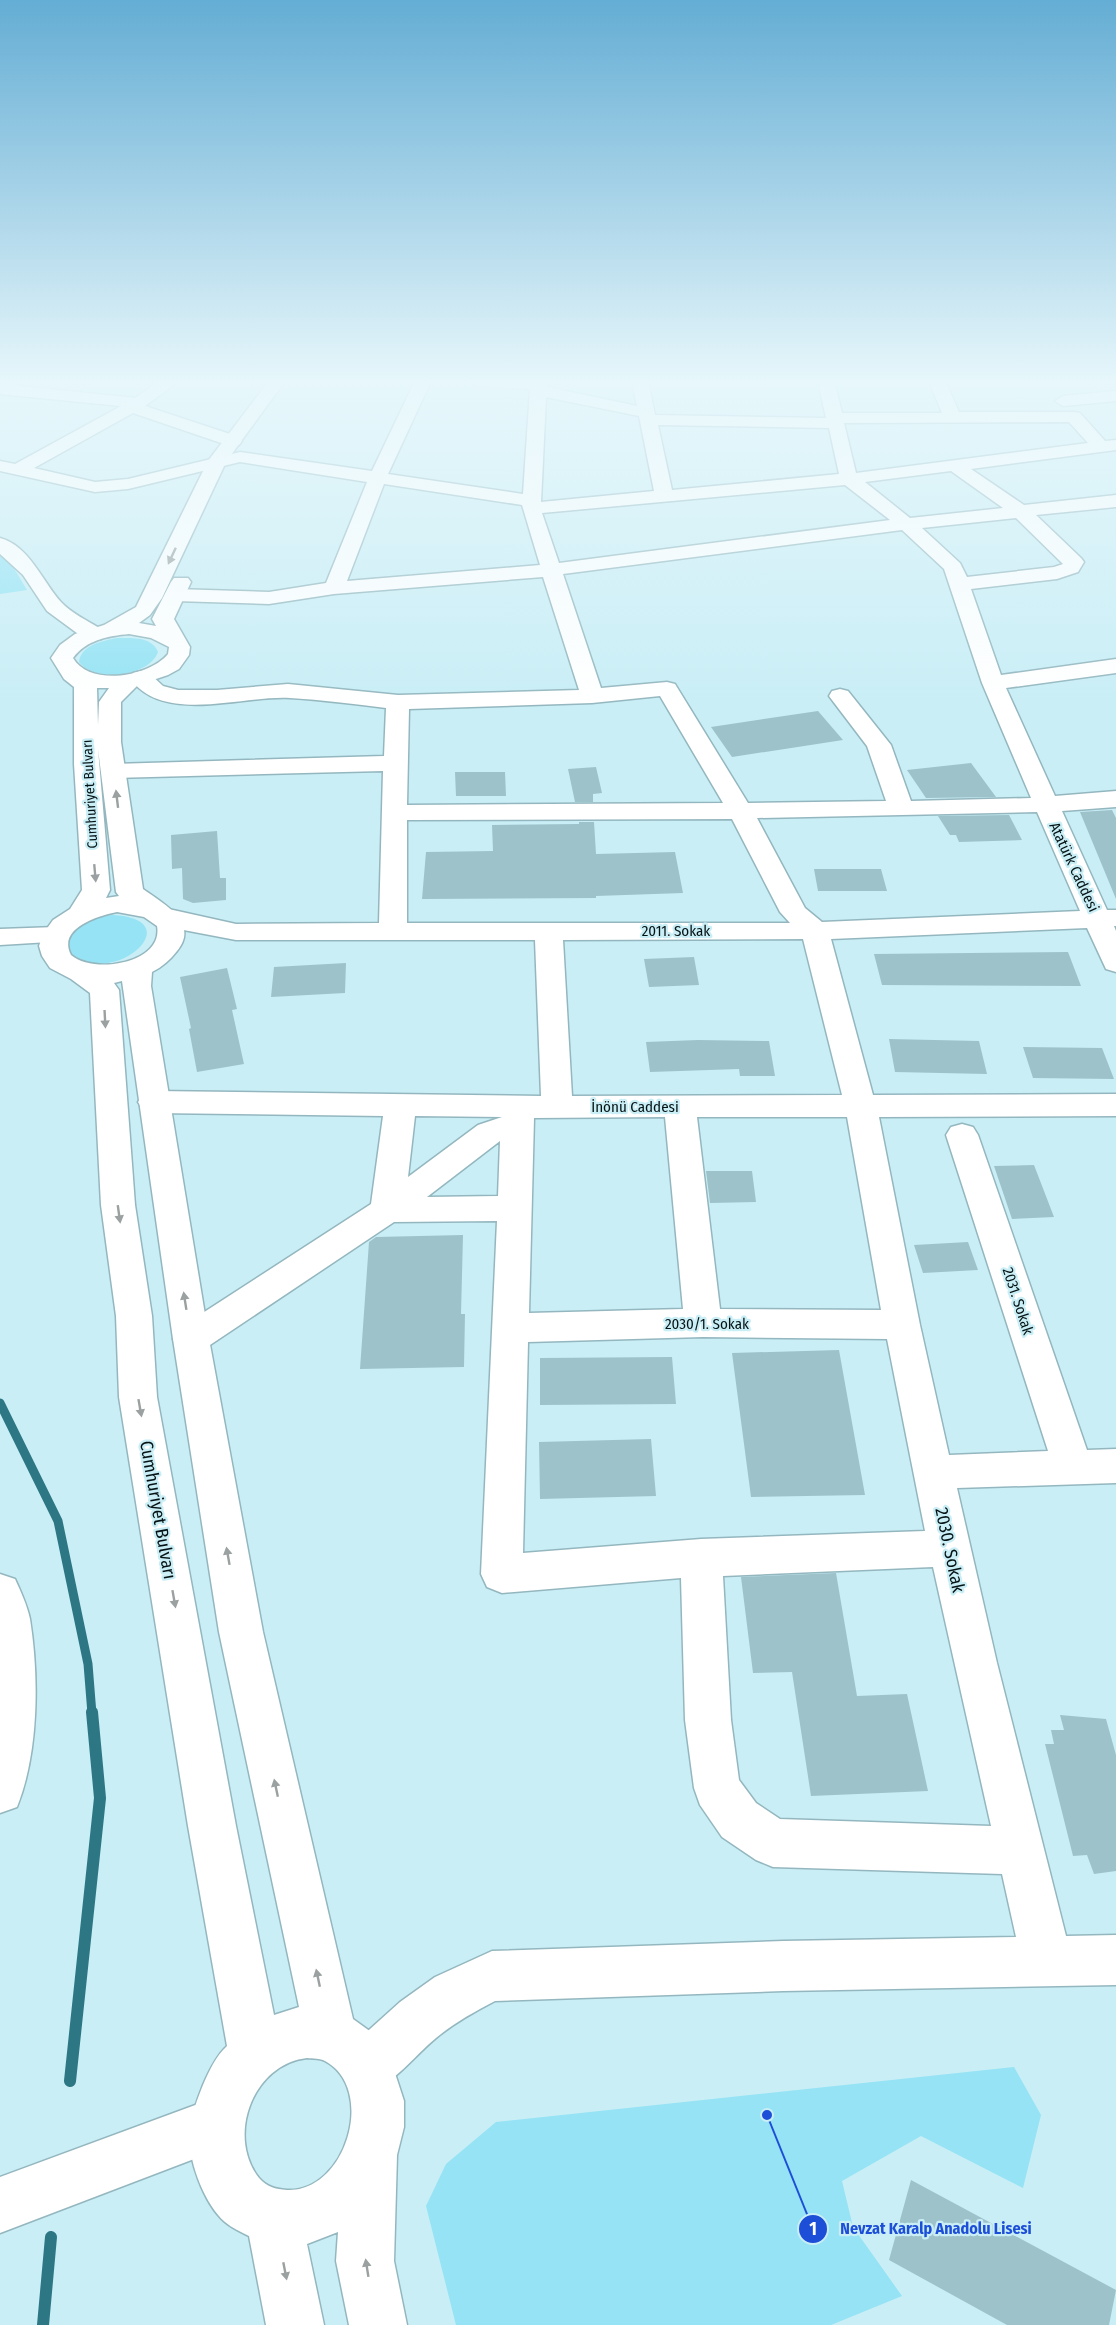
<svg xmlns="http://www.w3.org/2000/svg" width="1116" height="2325" font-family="'Fira Sans Condensed',sans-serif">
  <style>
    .green { fill: #95e3f4 }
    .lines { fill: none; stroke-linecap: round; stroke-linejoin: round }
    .stream-far1 { stroke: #2d7785; stroke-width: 9 }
    .stream { stroke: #2d7785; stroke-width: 12 }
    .building { fill: #9ec2ca }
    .minor-casing { stroke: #94b7bf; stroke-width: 3 }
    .major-casing { stroke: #94b7bf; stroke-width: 3 }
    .minor { fill: #fff; fill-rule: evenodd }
    .major { fill: #fff; fill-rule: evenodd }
    .oneway { fill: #9ba1a1 }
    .labels { text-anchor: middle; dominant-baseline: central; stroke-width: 4.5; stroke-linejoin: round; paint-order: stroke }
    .far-street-label { font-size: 14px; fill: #061315; stroke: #c9eef6 }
    .street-label { font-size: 15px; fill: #061315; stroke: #c9eef6 }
    .near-street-label { font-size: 18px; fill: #061315; stroke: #c9eef6 }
    .leader { fill: none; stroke: #1d4ed8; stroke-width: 2 }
    .callout-dot { fill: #1d4ed8; stroke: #c9eef6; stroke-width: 2 }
    .mark-label { font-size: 18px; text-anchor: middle; font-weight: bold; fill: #fff }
    .callout-label { font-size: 16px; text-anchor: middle; font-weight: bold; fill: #1d4ed8; stroke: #c9eef6; stroke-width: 4.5; stroke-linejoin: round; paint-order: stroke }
  </style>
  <rect width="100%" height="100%" fill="#c9eef6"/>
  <path class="green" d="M0 553 9 560 27 590 0 594Z
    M117 638C131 638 152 636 158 652 149 677 94 683 79 662 81 645 102 641 117 638Z
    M112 915C195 919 109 993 68 951L66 943C73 923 93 918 112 915Z
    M1014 2067 1041 2115 1023 2188 921 2136 842 2181 853 2227 902 2296 831 2325H456L426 2206 446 2164 496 2122Z"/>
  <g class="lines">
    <path class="stream-far1" d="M0 1403 58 1521 88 1664 92 1714"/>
    <path class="stream" d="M70 2081 100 1798 92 1712
      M43 2325 51 2237"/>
  </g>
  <path class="building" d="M818 711 843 740 732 757 711 727Z
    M971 763 996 797 926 798 907 770Z
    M596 767 602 793 593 794V802H575L568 769Z
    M455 772H505L506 796H456Z
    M1112 810 1116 818V899L1080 812Z
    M1009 815 1022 840 959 842 956 835H950L938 816Z
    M579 822H594L596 854 675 852 683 893 596 896V898L422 899 426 852 493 851 492 825 579 824Z
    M217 831 220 878H226V900L193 903 183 899 182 868 172 869 171 835Z
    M814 869H881L887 891H818Z
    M1068 952 1081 986 882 985 874 954Z
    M694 957 699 985 649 987 644 959Z
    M346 963 345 993 271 997 274 967Z
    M227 968 237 1009 232 1010 244 1064 197 1072 189 1029 191 1028 180 977Z
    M889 1039 979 1041 987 1074 895 1072Z
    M698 1040 769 1041 775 1076H740L739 1069 650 1072 646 1042Z
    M1023 1047 1102 1048 1114 1079 1033 1078Z
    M1034 1165 1054 1217 1012 1219 994 1166Z
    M706 1171H752L756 1202 710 1203Z
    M463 1235 461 1314H465L464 1367 360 1369 369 1242 376 1237Z
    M968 1242 978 1270 923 1273 914 1245Z
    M839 1350 865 1495 751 1497 732 1353Z
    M672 1357 676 1404 540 1405V1358Z
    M651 1439 656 1496 540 1499 539 1442Z
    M836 1573 857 1696 907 1694 928 1791 811 1796 792 1672 753 1673 741 1577Z
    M1060 1715 1106 1719 1116 1755V1871L1094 1874 1087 1855 1073 1856 1045 1744H1054L1051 1730H1064Z
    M911 2180 1116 2290 1109 2325H1007L889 2260Z"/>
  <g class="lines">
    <g class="minor-casing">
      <path id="minor" d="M160 381H179L145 406 239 437 242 441 239 445H227L133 413 34 468 95 482 128 479 240 452 372 471 415 381H431L388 474 523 494 530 389 477 386 469 381H547V387L637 406 632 381H648L655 415 826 418 818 381H834L842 413H942L929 381H945L959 412H1074L1080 413 1105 441 1116 440V450L971 469 1024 505 1116 495V507L1036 515 1081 558 1084 562 1078 572 1057 579 971 589 1001 675 1116 659V673L1006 688 1055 796 1116 791V807L1062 811 1107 910H1116V926H1114L1116 931V972L1106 969 1087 928 831 939 873 1095 1116 1094V1116L879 1117 920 1325 949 1455 1048 1451 946 1135 951 1127 962 1124 973 1127 978 1135 1087 1450 1116 1449V1483L957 1488 997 1663 1066 1936 1116 1935V1985L783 1991 495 2001C474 2012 454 2023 436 2038 412 2058 397 2081 368 2093L349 2086 342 2067 349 2048 400 2002 435 1977 492 1951 783 1941 1016 1937 1002 1874 773 1867 756 1860 722 1837 700 1805 694 1788 685 1720 681 1578 502 1593 487 1587 481 1574 497 1221 394 1222 204 1349 191 1354 178 1349 173 1339 178 1329 371 1204 383 1116 154 1113 143 1110 138 1102 143 1094 154 1091 541 1096 535 940H236L173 928 154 922 150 916 154 910 164 908 236 924 379 923 383 771 113 778 104 776 101 771 104 766 113 764 384 756 386 708C354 704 322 700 290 698 243 695 162 725 130 678L133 673 141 671 149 673 163 686 178 690H217L288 684 398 695 579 690 543 577 334 594 269 604 175 601 168 599 165 595 168 591 175 589 269 592 326 583 367 482 240 462 128 489 95 492 0 471V461L15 464 121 406 0 394V384L135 398ZM546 397 639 416 654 491 541 502ZM1069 422 1088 443 856 473 844 423ZM658 425 829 428 839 474 672 490ZM951 471 1003 508 910 518 865 482ZM384 484 522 505 540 565 347 581ZM845 485 890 520 559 563 542 513ZM1016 518 1063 564 1054 567 967 577 960 563 922 528ZM902 530 944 569 982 683 1031 798 911 801 891 745 848 691 840 689 832 691 829 696 867 746 886 801 748 803 675 684 667 682 601 688 563 574ZM660 696 723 803 407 805 409 709 592 703ZM1037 812 1080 911 822 922 805 908 757 818ZM732 819 780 912 790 923H407V820ZM803 939 842 1095 572 1096 563 940ZM415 1116 502 1117 478 1125 408 1177ZM665 1117 683 1309 529 1313 534 1118ZM697 1117H847L881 1310 720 1309ZM500 1141 498 1196 427 1197ZM703 1337 887 1339 925 1531 701 1539 523 1553 528 1342ZM933 1567 991 1826 780 1819 756 1803 739 1780 731 1720 723 1576Z
        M1116 391V401L1063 406 1055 401 1063 396Z
        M0 538C30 546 43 583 61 602 71 613 88 621 101 629L104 634 101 639 93 640 85 639 47 611 23 575 0 554Z
        M56 927 66 929 70 935 66 941 0 945V929Z
        M0 1574 15 1579C21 1592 27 1605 30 1619 39 1676 39 1752 17 1807L0 1813Z
        M217 2097 236 2105 244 2124 236 2143 0 2233V2177Z"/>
    </g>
    <g class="major-casing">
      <path id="major" d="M269 381H285L226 462 162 598 150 615 139 623 156 626 152 619 171 582 174 578H188L191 582 174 619 190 647 189 655 179 669 168 675 138 685 121 702V742L143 889C164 904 200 923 177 951 170 960 162 967 152 972L151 986 209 1339 263 1632 353 2019 378 2037 390 2058 404 2101V2127L397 2155 394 2261 407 2325H349L336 2261 338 2232 307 2244 324 2325H266L249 2236C241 2232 232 2228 225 2222 204 2204 186 2156 190 2129 192 2113 197 2100 203 2085 209 2071 216 2056 227 2046L188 1826 119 1397 116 1316 101 1205 90 993 71 979 50 968 42 956 39 946 43 934 53 920 70 909 82 890 74 764V687L64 679 51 658 60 645 75 634 104 625 136 607 208 461ZM129 634 151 638 169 647 168 654C149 677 90 687 73 658 86 640 108 636 129 634ZM97 688H109L99 702 98 725ZM98 749 116 892 119 896 106 898 110 890ZM117 912 144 917 157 926C164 963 94 975 71 955 57 928 98 916 117 912ZM122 981 173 1339 219 1632 299 2007 274 2015 236 1826 157 1397 152 1316 135 1205 119 990 114 983ZM307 2058C313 2059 320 2058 325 2061 377 2089 346 2193 287 2190 275 2189 267 2187 259 2178 226 2136 253 2064 307 2058Z"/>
    </g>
    <use href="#minor" class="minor"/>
    <use href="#major" class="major"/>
  </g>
  <defs><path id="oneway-solid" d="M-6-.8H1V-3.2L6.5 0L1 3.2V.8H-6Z" transform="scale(1.5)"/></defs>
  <g class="oneway">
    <use href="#oneway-solid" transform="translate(172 556) rotate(115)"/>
    <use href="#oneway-solid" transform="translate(117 799) rotate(-97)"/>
    <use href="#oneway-solid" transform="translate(95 873) rotate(85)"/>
    <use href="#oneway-solid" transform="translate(105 1019) rotate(87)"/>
    <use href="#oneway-solid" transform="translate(119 1214) rotate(82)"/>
    <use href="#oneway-solid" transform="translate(185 1301) rotate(-99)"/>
    <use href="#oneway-solid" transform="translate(140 1408) rotate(80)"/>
    <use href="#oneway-solid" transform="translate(228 1556) rotate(-100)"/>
    <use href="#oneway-solid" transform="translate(174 1599) rotate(80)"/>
    <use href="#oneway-solid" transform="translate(276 1788) rotate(-102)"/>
    <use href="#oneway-solid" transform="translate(318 1978) rotate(-102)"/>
    <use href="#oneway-solid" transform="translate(367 2268) rotate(-99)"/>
    <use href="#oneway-solid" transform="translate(285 2271) rotate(79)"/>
  </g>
  <linearGradient id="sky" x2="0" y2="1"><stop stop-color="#64add4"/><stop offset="0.54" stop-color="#e7f7fb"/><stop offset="1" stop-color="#e7f7fb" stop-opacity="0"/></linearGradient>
  <rect width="1116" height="707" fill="url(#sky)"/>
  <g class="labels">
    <g class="far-street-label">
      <text transform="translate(90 794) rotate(-93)">Cumhuriyet Bulvarı</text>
    </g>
    <g class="street-label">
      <text transform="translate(1074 867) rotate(65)">Atatürk Caddesi</text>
      <text x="676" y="931">2011. Sokak</text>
      <text x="635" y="1107">İnönü Caddesi</text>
      <text transform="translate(1018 1301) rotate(72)">2031. Sokak</text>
      <text x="707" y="1324">2030/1. Sokak</text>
    </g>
    <g class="near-street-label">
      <text transform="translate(158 1510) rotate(80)">Cumhuriyet Bulvarı</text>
      <text transform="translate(950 1550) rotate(78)">2030. Sokak</text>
    </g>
  </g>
  <path class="leader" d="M767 2115L813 2229"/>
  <g class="callout-dot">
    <circle cx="767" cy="2115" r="6"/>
    <circle cx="813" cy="2229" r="15"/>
  </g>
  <g class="mark-label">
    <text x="813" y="2235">1</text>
  </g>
  <g class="callout-label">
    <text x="936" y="2234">Nevzat Karalp Anadolu Lisesi</text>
  </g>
</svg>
